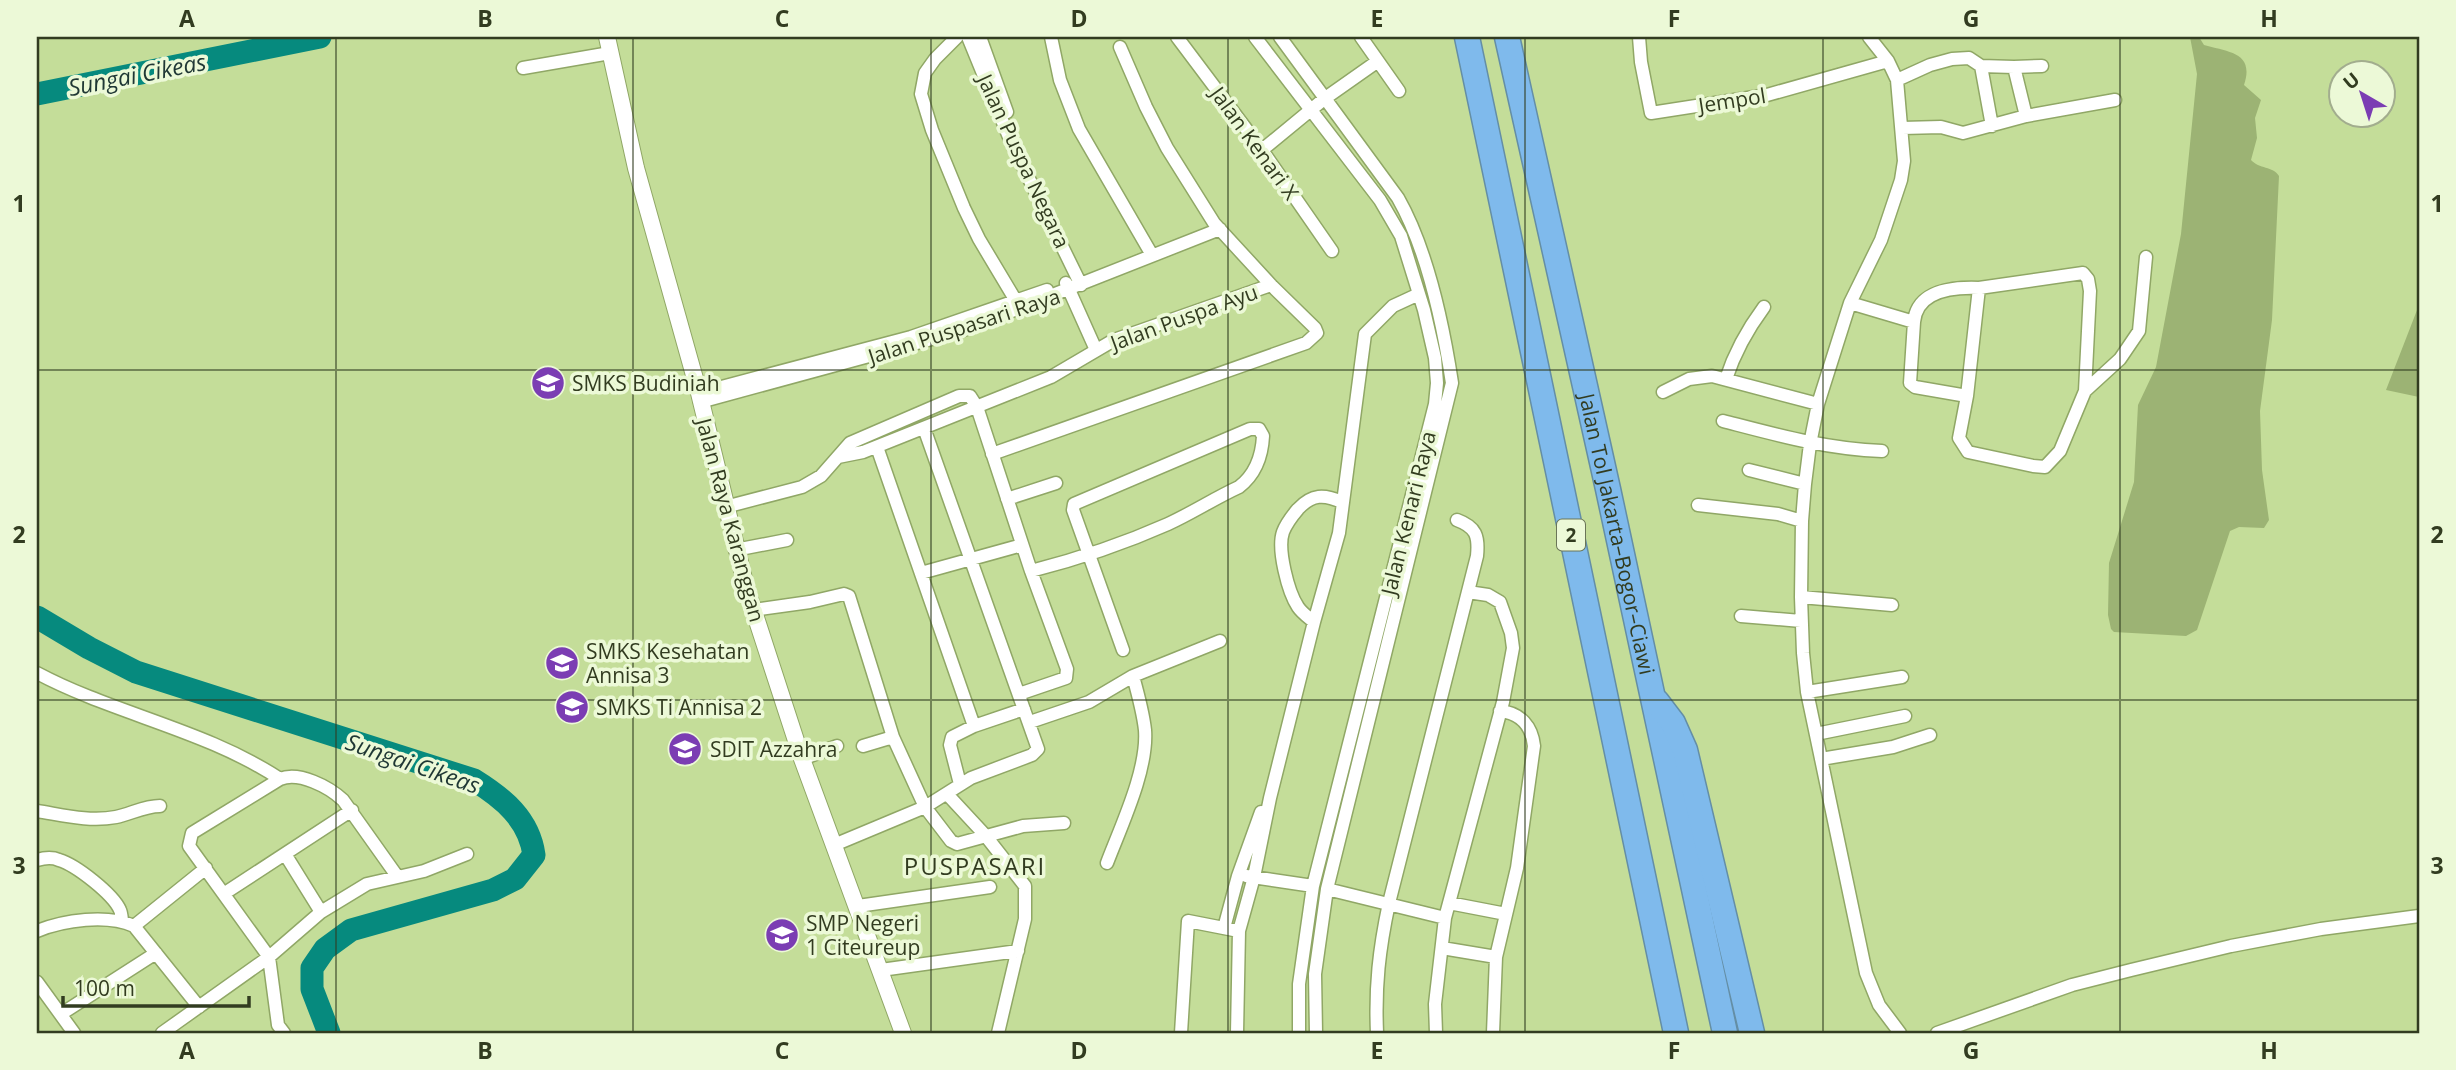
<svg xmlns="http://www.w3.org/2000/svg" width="2456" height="1070" font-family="'Open Sans',sans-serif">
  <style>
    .green { fill: #9cb374 }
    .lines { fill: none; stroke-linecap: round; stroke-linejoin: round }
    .river { stroke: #068a7e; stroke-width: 23 }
    .minor-casing { stroke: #90a766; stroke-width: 15 }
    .tertiary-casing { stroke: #90a766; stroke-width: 18 }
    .motorway-casing { stroke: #648ea5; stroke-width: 27 }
    .minor { stroke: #fff; stroke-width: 12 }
    .tertiary { stroke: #fff; stroke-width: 16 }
    .motorway { stroke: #7fbaec; stroke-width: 24 }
    .grid { fill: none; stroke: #323c20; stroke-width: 2; stroke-opacity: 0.55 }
    .labels { text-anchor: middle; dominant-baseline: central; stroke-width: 7; stroke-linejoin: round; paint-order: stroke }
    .shield { fill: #ecf9d7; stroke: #6a7557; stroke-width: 2 }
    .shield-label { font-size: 19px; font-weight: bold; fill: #323c20 }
    .street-label { font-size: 21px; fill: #323c20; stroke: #ecf9d7 }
    .poi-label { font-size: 21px; fill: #323c20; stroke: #ecf9d7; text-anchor: start }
    .water-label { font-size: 23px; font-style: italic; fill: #1f3734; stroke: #ecf9d7 }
    .quarter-label { font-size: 24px; letter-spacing: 2px; fill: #323c20; stroke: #ecf9d7 }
    .neatline { fill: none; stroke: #323c20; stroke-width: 2.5 }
    .grid-label { font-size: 23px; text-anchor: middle; font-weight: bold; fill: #323c20 }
  </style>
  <rect width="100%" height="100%" fill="#c4dd99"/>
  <path class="green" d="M2190 37H2199L2204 45C2228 52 2255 52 2244 85L2261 100 2255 118 2257 138 2251 160C2259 169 2273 166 2279 176L2272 320 2260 411 2262 470 2269 520 2264 528 2239 527 2230 531 2197 630 2186 636 2114 632 2111 629 2108 615 2109 563 2134 482 2138 405 2156 367 2181 234 2197 74Z
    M2419 305V397L2386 390Z"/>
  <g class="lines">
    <path class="river" d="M37 94 320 37
      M37 617 89 648 136 672 474 780C503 798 529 819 534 855L515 879 493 890 351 930 325 949 312 968V989L329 1033"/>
    <g class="minor-casing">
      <path id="minor" d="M957 37 935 59 925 73 921 94 932 130 964 208 979 239 1019 306
        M968 37 1011 142 1081 285
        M980 37 1007 112
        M1051 37 1060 80 1079 129 1152 255
        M1177 37 1262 150 1332 251
        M1255 37 1380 200 1401 236 1424 310 1435 358 1437 383 1435 404 1313 886 1299 984V1033
        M1280 37 1398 198C1427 249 1443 324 1452 383L1327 889 1315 974 1316 1033
        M1361 37 1399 91
        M1639 37 1641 62 1651 113 1767 95 1888 61
        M1869 37 1888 61 1897 80 1904 161 1901 180 1881 240 1850 303 1818 404 1810 444 1805 484 1802 521 1801 597 1803 653 1807 692 1866 973 1879 1005 1900 1033
        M1981 66 1992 126
        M2014 67 2042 66
        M523 68 610 53
        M1897 80 1930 65 1952 59 1969 58 1981 66 2014 67 2026 116 2115 100
        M1902 128 1941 127 1963 133 2026 116
        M1262 150 1324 99 1378 61
        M1066 283 1096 350
        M1979 288 1967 396 1959 438 1968 452 2033 466 2045 467 2060 451 2085 391 2120 359 2139 331 2146 257
        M1850 303 1914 322C1917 290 1954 287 1979 288L2083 273 2088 279 2090 291 2085 391
        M1914 322 1910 383 1915 387 1967 396
        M1726 379C1735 351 1747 330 1764 307
        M1663 392 1689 379 1712 376 1818 404
        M699 393 911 337 1047 290
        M700 402 961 331 1220 229
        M1723 421C1777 435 1826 449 1882 451
        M877 447 974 726
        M992 454 1306 343 1317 333 1315 328 1271 285 1214 223 1167 148 1146 107 1120 47
        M838 457 863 452 1051 377 1114 340 1271 285
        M1749 470 1805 484
        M1007 499 1056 483
        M1698 505 1778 514 1802 521
        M725 507 802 487 821 476 850 443 959 396H970L977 407 1031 571 1067 669 1066 678 1019 694
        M735 550 787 540
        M1031 571C1078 559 1123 544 1168 524 1192 513 1215 498 1239 487 1256 474 1262 456 1263 436L1259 429H1250L1074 504 1073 510 1123 650
        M921 573 1022 545
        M1801 597 1892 605
        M753 610 810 602 844 594 849 596 893 737 925 807 951 841 957 844 1023 826 1064 823
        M1741 616 1801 621
        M1314 622C1308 617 1302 613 1298 607 1288 592 1277 549 1283 532 1286 524 1292 516 1298 509 1312 494 1324 494 1342 502
        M37 673C114 714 206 730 280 779
        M1807 692 1902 677
        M1030 722 1089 702 1133 676 1220 641
        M1816 734 1905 716
        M863 746 893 737
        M802 759 837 746
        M1821 759 1893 747 1930 735
        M960 784 950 745 952 737 974 726 1024 709
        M947 794 985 835 1025 886V919L998 1033
        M37 811C63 815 89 822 116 817 131 814 144 806 160 806
        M834 845 925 807 971 778 1032 755 1038 749 924 428
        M285 854 321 912
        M37 860C44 858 52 857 59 860 76 865 113 894 120 910 121 911 122 920 122 921
        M1107 863C1121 826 1148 770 1145 730 1143 712 1138 694 1133 676
        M1246 876 1313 886
        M1327 889 1445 918
        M225 893 352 810
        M1449 903 1506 914
        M858 906 990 887
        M134 926 206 868
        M1224 928 1238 876 1261 812
        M37 931C64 920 107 914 134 926L199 1007
        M1442 948 1496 957
        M881 970 1018 951
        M37 982 74 1033
        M61 1014 156 953
        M162 1033 269 957 321 912 367 884 424 871 467 854
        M284 1033 278 1025 269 957 189 846 192 833 280 779C299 771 329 787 343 800L397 876
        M1181 1033 1188 921 1239 931
        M1237 1033 1239 931 1254 877 1270 798 1314 622 1339 533 1365 334 1393 306 1419 294
        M1377 1033C1375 986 1379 950 1389 903L1477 556C1479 536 1476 527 1457 520
        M1436 1033 1435 1004 1445 918 1503 702 1513 648 1511 633 1500 602 1488 595 1468 592
        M1493 1033 1496 957 1517 868 1534 746C1532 727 1521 713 1500 711
        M1937 1033 2072 985 2131 970 2231 946 2321 929 2419 916"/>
    </g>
    <g class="tertiary-casing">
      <path id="tertiary" d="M607 37 636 168 699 393 746 587 802 759 903 1033"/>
    </g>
    <g class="motorway-casing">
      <g id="motorway">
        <path d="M1467 37 1676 1033"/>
        <path id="s1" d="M1507 37 1608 489 1725 1033"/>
        <path d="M1657 702 1673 723 1685 750 1752 1033"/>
      </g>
    </g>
    <use href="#minor" class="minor"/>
    <use href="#tertiary" class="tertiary"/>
    <use href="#motorway" class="motorway"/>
  </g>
  <path class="grid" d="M336 37V1033M633 37V1033M931 37V1033M1228 37V1033M1525 37V1033M1823 37V1033M2120 37V1033M37 370H2419M37 700H2419"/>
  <defs>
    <g id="school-disc" transform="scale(1.75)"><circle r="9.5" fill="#7b3db3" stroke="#ecf9d7"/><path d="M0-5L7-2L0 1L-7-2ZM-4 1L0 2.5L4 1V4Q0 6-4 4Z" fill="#fff"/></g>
  </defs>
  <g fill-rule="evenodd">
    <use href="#school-disc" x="548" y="383"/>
    <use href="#school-disc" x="562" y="663"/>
    <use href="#school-disc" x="572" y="707"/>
    <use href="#school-disc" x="685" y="749"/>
    <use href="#school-disc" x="782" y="935"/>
  </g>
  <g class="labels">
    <rect class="shield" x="1557" y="519.5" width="28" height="31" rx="5"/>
    <g class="shield-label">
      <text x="1571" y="535">2</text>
    </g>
    <g class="street-label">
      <text transform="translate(1732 100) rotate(-9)">Jempol</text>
      <text transform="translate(1255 143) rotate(54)">Jalan Kenari X</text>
      <text transform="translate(1024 161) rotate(65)">Jalan Puspa Negara</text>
      <text transform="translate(1184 317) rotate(-20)">Jalan Puspa Ayu</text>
      <text transform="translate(964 326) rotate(-18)">Jalan Puspasari Raya</text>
      <text transform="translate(1408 513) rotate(-76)">Jalan Kenari Raya</text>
      <text transform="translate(731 520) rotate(75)">Jalan Raya Karanggan</text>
      <text stroke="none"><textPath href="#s1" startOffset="509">Jalan Tol Jakarta–Bogor–Ciawi</textPath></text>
    </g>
    <g class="poi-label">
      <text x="572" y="383">SMKS Budiniah</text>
      <text x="586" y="651">SMKS Kesehatan<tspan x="586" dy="24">Annisa 3</tspan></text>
      <text x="596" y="707">SMKS Ti Annisa 2</text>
      <text x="710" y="749">SDIT Azzahra</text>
      <text x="806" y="923">SMP Negeri<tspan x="806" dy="24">1 Citeureup</tspan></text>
    </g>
    <g class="water-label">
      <text transform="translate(137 74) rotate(-11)">Sungai Cikeas</text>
      <text transform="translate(413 763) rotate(19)">Sungai Cikeas</text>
    </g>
    <g class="quarter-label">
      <text x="975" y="865">PUSPASARI</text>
    </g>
  </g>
  <rect width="2456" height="1070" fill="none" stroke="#ecf9d7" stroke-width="77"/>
  <g transform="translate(2362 94) rotate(321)"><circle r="33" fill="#ecf9d7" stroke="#a2ad8e" stroke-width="2"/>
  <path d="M0-5L12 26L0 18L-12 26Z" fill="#7b3db3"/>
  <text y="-10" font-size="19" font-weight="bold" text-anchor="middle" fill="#323c20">U</text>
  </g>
  <path d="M63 996v10h186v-10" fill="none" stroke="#323c20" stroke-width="3.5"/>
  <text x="74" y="996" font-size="21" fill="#323c20" stroke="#ecf9d7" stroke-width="5" paint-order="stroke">100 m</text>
  <rect x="38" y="38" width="2380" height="994" class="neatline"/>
  <g class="grid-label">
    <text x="187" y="27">A</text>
    <text x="485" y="27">B</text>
    <text x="782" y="27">C</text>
    <text x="1079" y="27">D</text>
    <text x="1377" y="27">E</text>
    <text x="1674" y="27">F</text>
    <text x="1971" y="27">G</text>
    <text x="2269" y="27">H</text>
    <text x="19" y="212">1</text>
    <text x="2437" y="212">1</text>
    <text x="19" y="543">2</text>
    <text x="2437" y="543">2</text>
    <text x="19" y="874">3</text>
    <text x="2437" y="874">3</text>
    <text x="187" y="1059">A</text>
    <text x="485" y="1059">B</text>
    <text x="782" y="1059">C</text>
    <text x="1079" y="1059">D</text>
    <text x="1377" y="1059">E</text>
    <text x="1674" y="1059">F</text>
    <text x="1971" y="1059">G</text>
    <text x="2269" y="1059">H</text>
  </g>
</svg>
